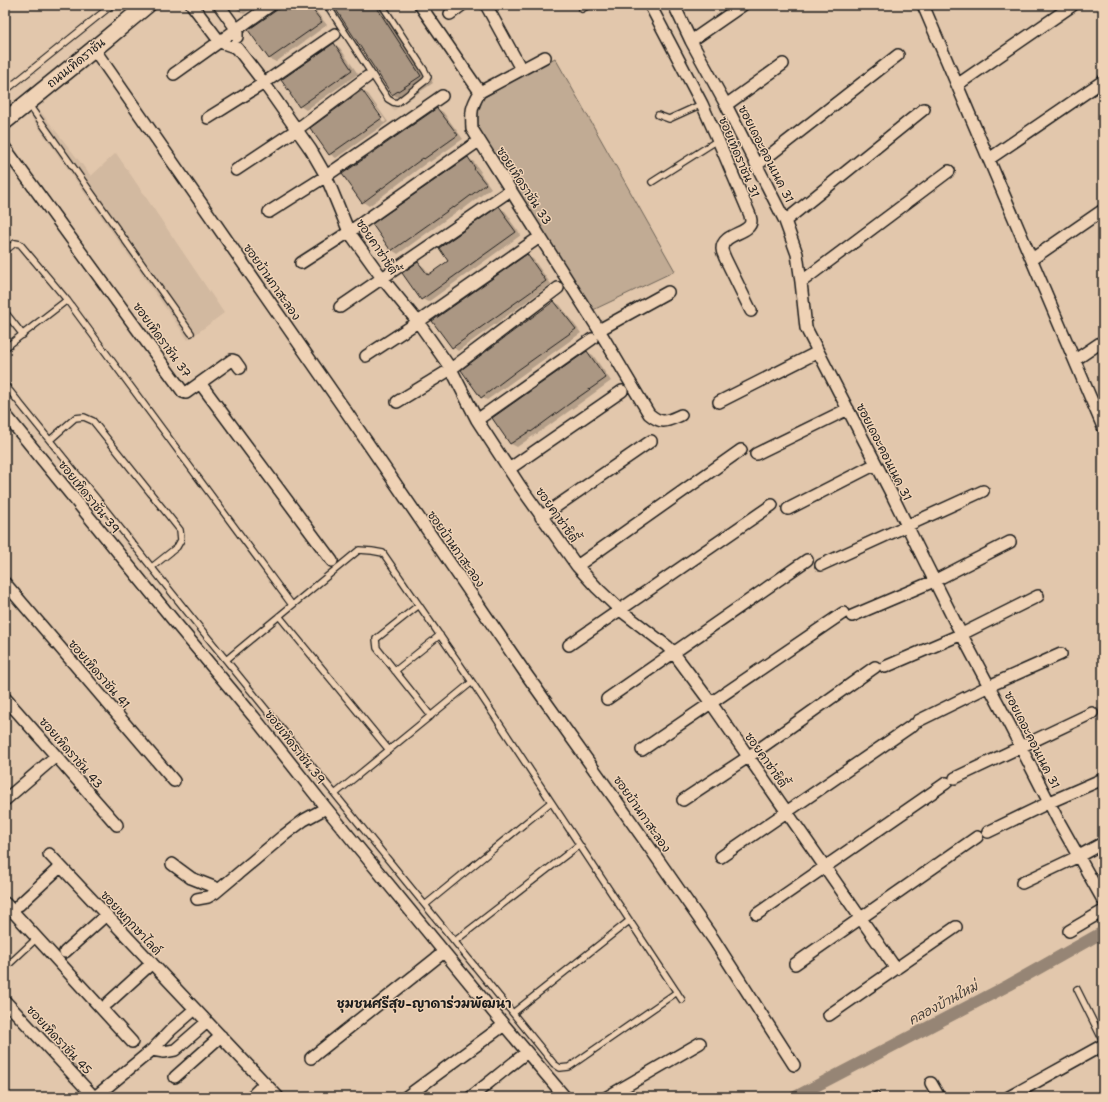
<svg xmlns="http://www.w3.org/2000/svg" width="1108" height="1102" font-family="'Shantell Sans','Playpen Sans Thai',sans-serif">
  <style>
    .built { fill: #d2b9a0 }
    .green { fill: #c1ab94; stroke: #6e6458 }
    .shadow { fill: #0003; fill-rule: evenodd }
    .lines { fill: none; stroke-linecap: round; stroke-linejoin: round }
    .canal { stroke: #968574; stroke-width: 12 }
    .building { fill: #ab9783; stroke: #1c1c1c }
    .lane-casing { stroke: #1c1c1c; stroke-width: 8 }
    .street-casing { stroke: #1c1c1c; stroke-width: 14 }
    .secondary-casing { stroke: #1c1c1c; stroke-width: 19 }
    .lane { stroke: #efd2b5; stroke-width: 5.5 }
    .street { stroke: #efd2b5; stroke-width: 11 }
    .secondary { stroke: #efd2b5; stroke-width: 16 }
    .labels { text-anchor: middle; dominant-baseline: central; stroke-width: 3; stroke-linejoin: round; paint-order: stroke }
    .street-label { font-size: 12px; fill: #1c1c1c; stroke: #efd2b5 }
    .neighbourhood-label { font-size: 13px; font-weight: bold; fill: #1c1c1c; stroke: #efd2b5 }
    .water-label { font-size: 13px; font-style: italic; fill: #47413b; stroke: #efd2b5 }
  </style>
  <rect width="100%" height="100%" fill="#e2c7ac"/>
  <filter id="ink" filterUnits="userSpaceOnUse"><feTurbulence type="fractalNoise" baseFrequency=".025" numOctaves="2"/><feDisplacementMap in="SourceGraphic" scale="8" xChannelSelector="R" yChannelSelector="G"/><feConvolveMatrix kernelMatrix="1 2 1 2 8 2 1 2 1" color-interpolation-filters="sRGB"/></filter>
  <g filter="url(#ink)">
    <path class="built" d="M324 5H388L434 80 394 111Z
      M41 112 91 176 116 153 224 313 188 340 32 118Z"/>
    <path class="green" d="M555 58 675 271 593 310 478 127V113L483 98Z"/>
    <path class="shadow" d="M235 5H256L244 14 238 10Z
      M286 5H311L327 25 276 62 270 59 249 31Z
      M334 5H382L433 83 405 102 393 94Z
      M334 44 340 48 358 74 306 110 300 106 291 94Z
      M362 91 368 94 388 122 336 158 330 154 311 129ZM364 94H366L386 121 384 123Z
      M437 109 443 112 463 139 430 162 429 161 369 206 363 202Z
      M468 158 474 162 481 172 480 173 491 188 461 211 459 210 398 254 392 250 373 225Z
      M499 208 505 211 511 219 510 220 521 235 428 302 422 299 418 263 424 267 430 275 450 261Z
      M527 256 533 259 551 284 458 351 453 347Z
      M554 302 560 305 581 333 487 400 481 397Z
      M587 352 593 355 611 381 579 404 537 434H536L517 447 511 444 493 418Z"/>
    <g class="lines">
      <path class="canal" d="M795 1097 1009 985 1103 932"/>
    </g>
    <path class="building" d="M284 5H309L322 22 269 59 248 30Z
      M333 5H375L421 76 392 95Z
      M334 43 352 70 299 107 290 94H291L281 80Z
      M362 90 382 118 329 155 310 128Z
      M437 108 458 135 424 159 423 158 362 203 352 189H353L342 174Z
      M468 157 475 168 474 169 486 184 454 208 453 207 391 251 372 224Z
      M499 206 506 216 505 217 516 232 421 300 402 273 418 262 428 275 448 261 439 248Z
      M527 254 546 281 452 348 432 321Z
      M554 301 576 329 518 370 481 398 461 370Z
      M587 351 606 378 573 401 531 432 530 431 510 444 492 418Z"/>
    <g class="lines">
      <g class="lane-casing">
        <path id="lane" d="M327 5 388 99 393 102 397 103 425 81 428 77 425 71 382 5
          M582 9 589 5
          M5 91 112 5
          M29 105 191 333
          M658 115 669 119 702 104
          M652 182 718 140
          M5 251 15 243 20 244 67 300 292 605
          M5 312 23 335
          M5 348 67 300
          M5 385 97 499 196 623 554 1064 560 1068 569 1067 677 992
          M50 440 75 418 84 417 93 421 180 530 181 540 177 547 152 567
          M419 605 376 639 377 648 431 716
          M279 616 389 750
          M226 660 359 550 372 551 383 553 472 682 682 1000
          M395 671 440 635
          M335 794 472 682
          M425 905 551 802
          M455 941 579 845
          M5 968 37 938
          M1077 989 1103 1041
          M513 1013 629 921
          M876 1095 877 1097"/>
      </g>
      <g class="street-casing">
        <path id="street" d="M192 5 220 42 237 48 264 83 311 150 326 176 349 232 382 278 418 322 451 369 477 420 520 486 577 566 597 588 620 610 667 646 673 652 711 703 896 969
          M219 5 237 30V37
          M420 5 480 92
          M486 5 521 69
          M650 5 702 104 718 140 750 215C750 217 751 219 751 221 751 234 722 233 722 249 722 252 724 255 725 258L751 311
          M674 5 691 41 726 105 785 221 797 254 801 282 806 328 892 495 921 554 955 622 1009 724 1058 820 1103 900
          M923 5 1103 427
          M450 14 462 5
          M691 41 743 5
          M94 49 343 407 526 674 650 848 714 940 794 1065
          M545 57 480 92C471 107 471 111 472 129L599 330 649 414C662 425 667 421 681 415
          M174 74 271 5
          M957 85 1073 5
          M726 105 783 64
          M208 118 264 83 335 34
          M5 148 183 392 186 393 200 383 332 561
          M989 159 1103 81
          M757 165 898 55
          M236 170 296 130 367 77
          M269 212 326 176 442 96
          M785 221 924 109
          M1032 259 1103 210
          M301 263 349 232 473 145
          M801 282 949 171
          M340 307 505 194
          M599 330 668 292
          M366 356 418 322 534 241
          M1075 360 1103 341
          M200 383 232 360 235 361 240 368
          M397 402 451 369 558 288
          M719 402 818 352
          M5 414 174 621 254 717 326 808 504 1025 565 1097
          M477 420 592 339
          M756 454 848 409
          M509 469 622 391
          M788 509 876 464
          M541 517 651 441
          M821 565 983 491
          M577 566 741 450
          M5 583 174 781
          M852 616 934 581 1010 542
          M569 645 772 505
          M885 667 962 634 1038 596
          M5 698 117 825
          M607 699 807 560
          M918 721 989 686 1061 654
          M642 750 843 613
          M955 778 1092 713
          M5 800 56 756
          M683 800 748 757 875 667
          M988 832 1050 802 1103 779
          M49 854 278 1097
          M721 857 913 725
          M172 864 191 878 219 889
          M1022 883 1079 856 1103 843
          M197 899 208 897 215 893 283 836 304 820 326 808
          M5 903 132 1042
          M19 905 60 867
          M757 914 946 783
          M1069 931 1103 911
          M65 952 106 915
          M795 964 977 837
          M5 1001 94 1097
          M108 1003 152 963
          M829 1015 956 927
          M152 1050 164 1052 175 1050 207 1022
          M311 1058 444 952
          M175 1077 221 1036
          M931 1083 939 1097
          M95 1097 152 1050 172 1029 195 1009
          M251 1097 265 1083
          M406 1097 504 1025
          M471 1097 527 1052
          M607 1097 700 1043
          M1009 1097 1103 1045"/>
      </g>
      <g class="secondary-casing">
        <path id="secondary" d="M5 121 94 49 147 5"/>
      </g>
      <use href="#lane" class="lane"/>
      <use href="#street" class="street"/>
      <use href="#secondary" class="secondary"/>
    </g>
  </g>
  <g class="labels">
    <g class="street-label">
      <text transform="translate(76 63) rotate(-39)">ถนนเทิดราชัน</text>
      <text transform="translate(766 154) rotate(63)">ซอยเดอะคอนเนค 31</text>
      <text transform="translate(739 157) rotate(67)">ซอยเทิดราชัน 31</text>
      <text transform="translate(524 186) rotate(57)">ซอยเทิดราชัน 33</text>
      <text transform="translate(377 247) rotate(56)">ซอยคาซ่าซิตี้</text>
      <text transform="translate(272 282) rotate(55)">ซอยบ้านกาสะลอง</text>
      <text transform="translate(162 340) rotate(54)">ซอยเทิดราชัน 37</text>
      <text transform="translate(884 452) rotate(63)">ซอยเดอะคอนเนค 31</text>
      <text transform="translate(89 497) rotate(51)">ซอยเทิดราชัน 39</text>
      <text transform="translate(557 515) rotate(55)">ซอยคาซ่าซิตี้</text>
      <text transform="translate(456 549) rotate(55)">ซอยบ้านกาสะลอง</text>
      <text transform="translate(99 674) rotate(49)">ซอยเทิดราชัน 41</text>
      <text transform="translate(1032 740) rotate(63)">ซอยเดอะคอนเนค 31</text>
      <text transform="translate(295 747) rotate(52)">ซอยเทิดราชัน 39</text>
      <text transform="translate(71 753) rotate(49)">ซอยเทิดราชัน 43</text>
      <text transform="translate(766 760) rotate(55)">ซอยคาซ่าซิตี้</text>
      <text transform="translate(642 814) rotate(55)">ซอยบ้านกาสะลอง</text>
      <text transform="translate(131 923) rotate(47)">ซอยพฤกษาไลต์</text>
      <text transform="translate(59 1040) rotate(47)">ซอยเทิดราชัน 45</text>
    </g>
    <g class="neighbourhood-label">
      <text x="424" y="1003">ชุมชนศรีสุข-ญาดาร่วมพัฒนา</text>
    </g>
    <g class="water-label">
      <text transform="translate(943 1003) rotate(-28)">คลองบ้านใหม่</text>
    </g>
  </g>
  <rect width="1108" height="1102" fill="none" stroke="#efd2b5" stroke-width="20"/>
  <rect x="10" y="10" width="1088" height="1082" fill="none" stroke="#1c1c1c" stroke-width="1.5" filter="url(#ink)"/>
</svg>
